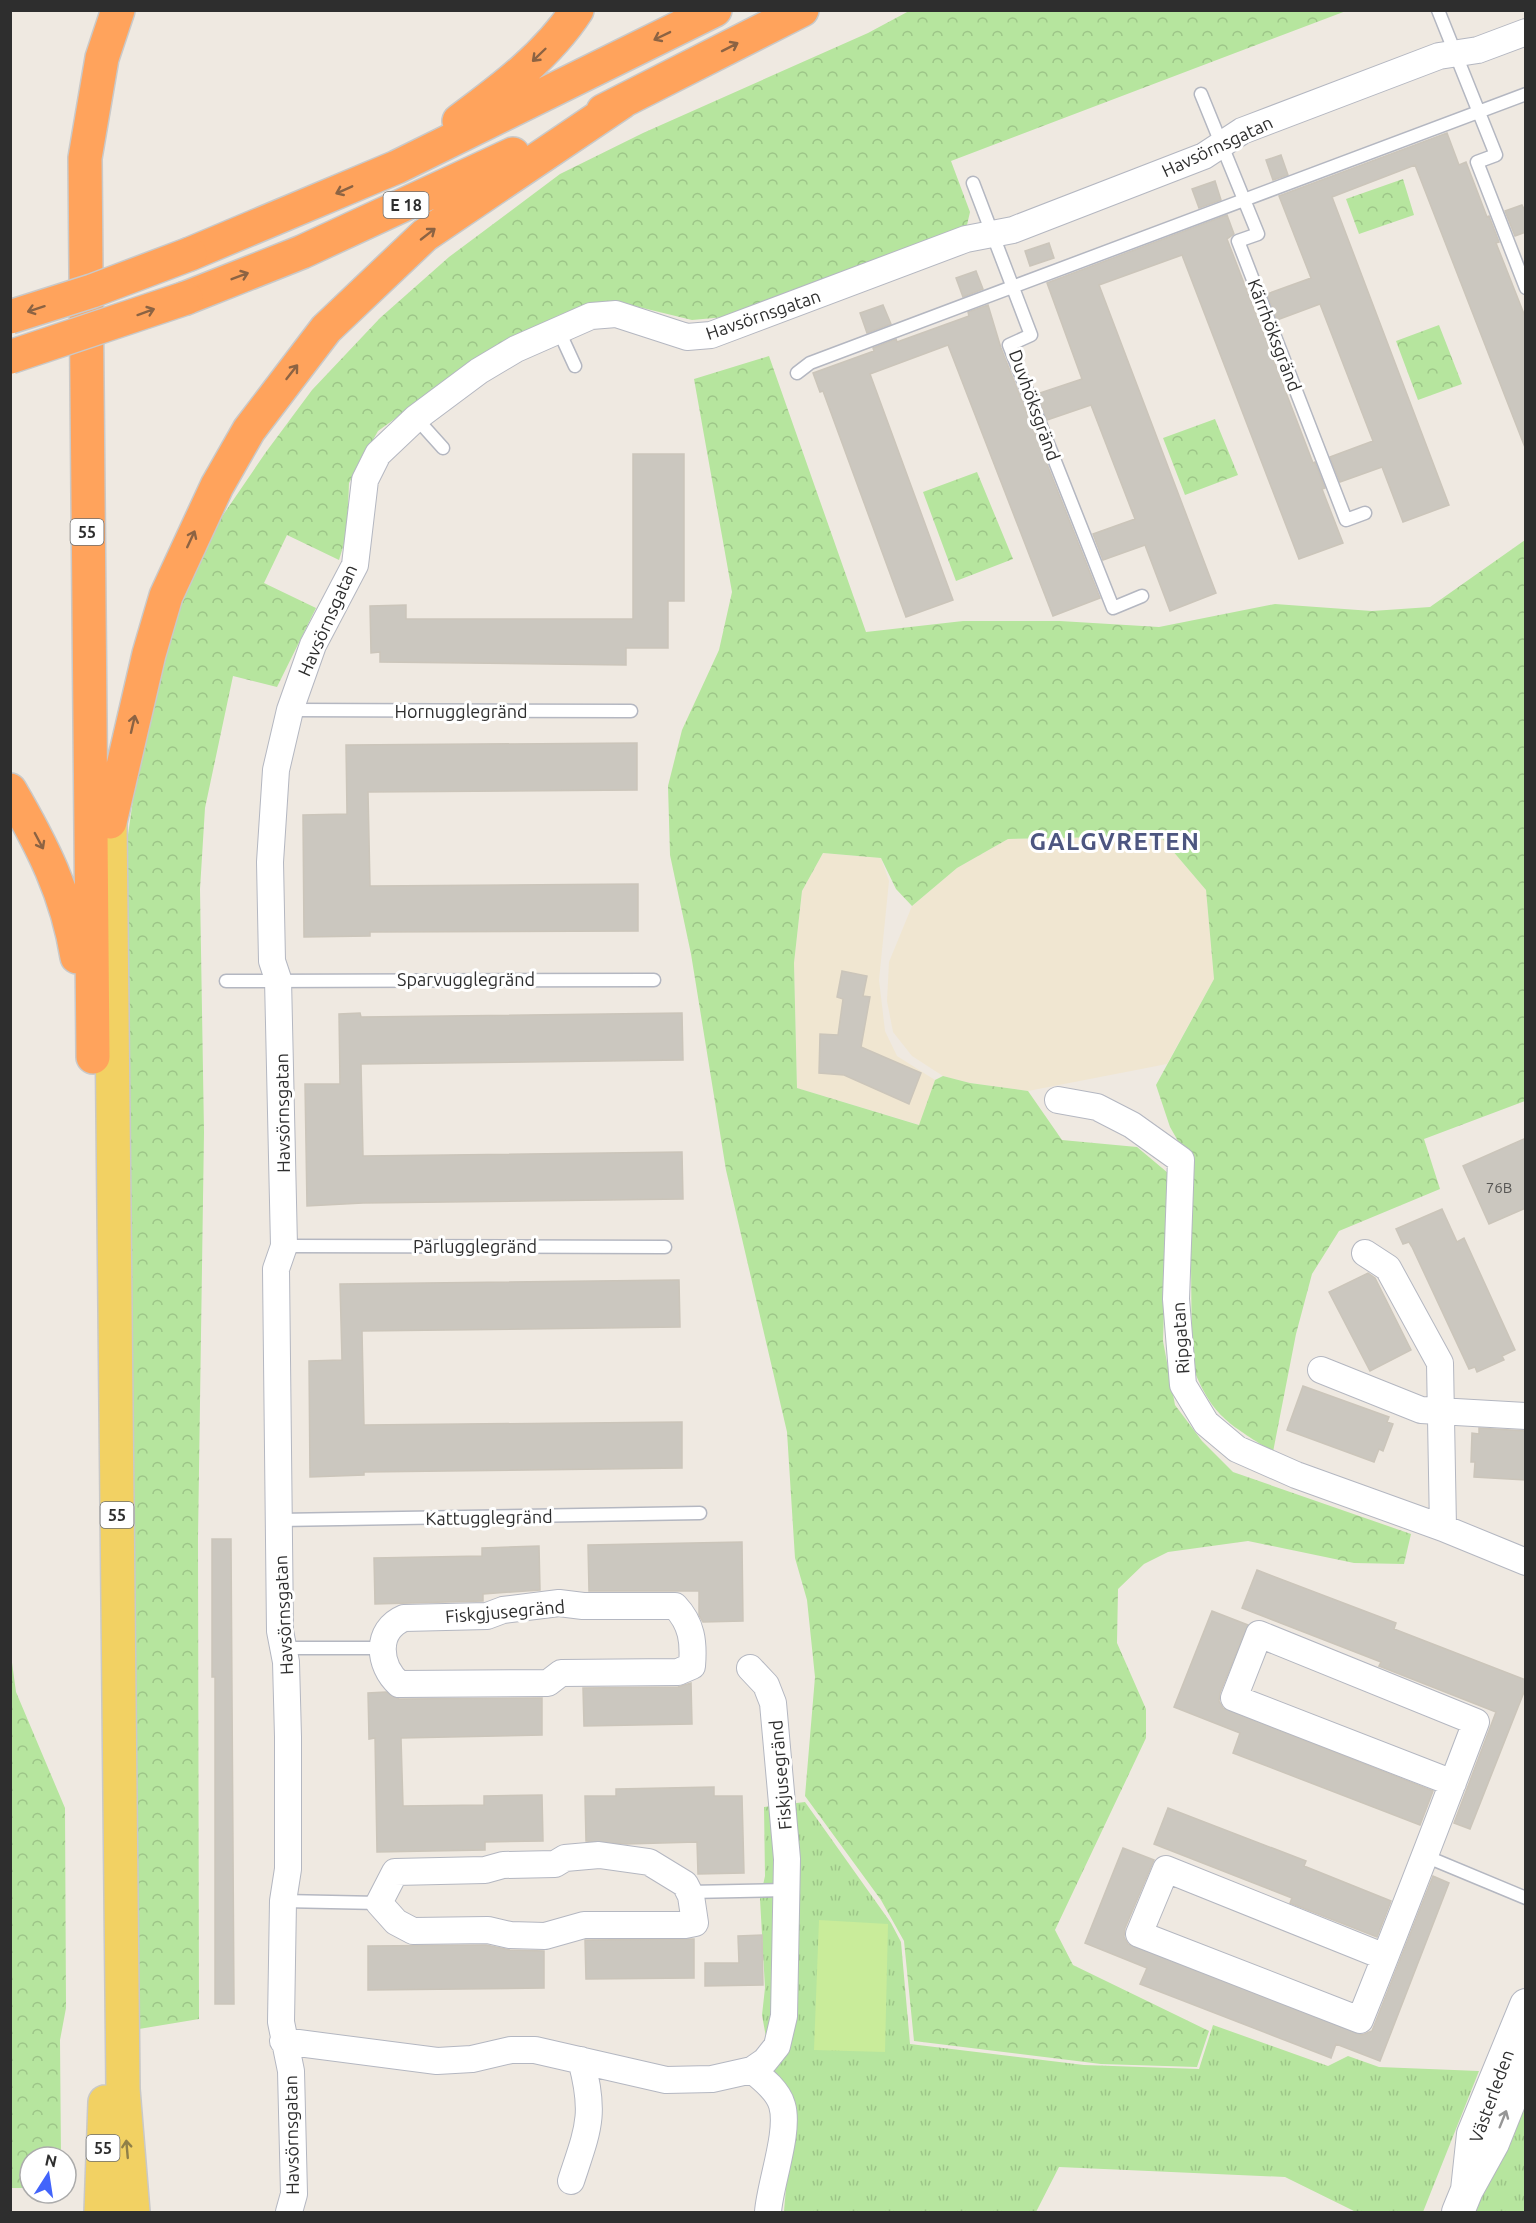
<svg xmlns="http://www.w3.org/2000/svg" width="1536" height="2223" font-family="Ubuntu,sans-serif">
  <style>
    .education { fill: #f0e6d1 }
    .grass { fill: url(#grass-tufts) }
    .forest { fill: url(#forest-crowns) }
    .pitch { fill: #c9ec9a }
    .building { fill: #cbc7bf; stroke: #cbc5ba; stroke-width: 1.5 }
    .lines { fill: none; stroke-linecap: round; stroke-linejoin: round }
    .service-casing { stroke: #b4b7c1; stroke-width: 15 }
    .minor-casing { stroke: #b4b7c1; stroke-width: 28 }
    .tertiary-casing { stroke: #b4b7c1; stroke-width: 34 }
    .primary-casing { stroke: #c9c9c9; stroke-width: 36 }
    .motorway-casing { stroke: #c9c9c9; stroke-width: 36 }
    .service { stroke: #fff; stroke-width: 12 }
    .minor { stroke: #fff; stroke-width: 26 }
    .tertiary { stroke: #fff; stroke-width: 32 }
    .primary { stroke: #f2d163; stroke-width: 33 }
    .motorway { stroke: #ffa35c; stroke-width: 33 }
    .motorway-bridge-casing { stroke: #c9c9c9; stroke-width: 36; stroke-linecap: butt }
    .motorway-bridge { stroke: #ffa35c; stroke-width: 33 }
    .oneway { stroke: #8c6343 }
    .oneway2 { stroke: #969696 }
    .oneway3 { stroke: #908048 }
    .labels { text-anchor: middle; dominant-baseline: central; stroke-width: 6; stroke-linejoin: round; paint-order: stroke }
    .number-label { font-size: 15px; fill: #555452 }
    .shield { fill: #fff; stroke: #6d6d6d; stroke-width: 1.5 }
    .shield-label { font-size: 16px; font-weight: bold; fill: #2e2e2e }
    .street-label { font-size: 18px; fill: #2e2e2e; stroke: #fff }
    .district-label { font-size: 24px; font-weight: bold; letter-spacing: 1.5px; fill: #4d5680; stroke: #fff }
  </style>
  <defs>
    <pattern id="grass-tufts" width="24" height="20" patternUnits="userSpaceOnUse" patternTransform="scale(1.5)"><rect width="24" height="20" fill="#b6e59e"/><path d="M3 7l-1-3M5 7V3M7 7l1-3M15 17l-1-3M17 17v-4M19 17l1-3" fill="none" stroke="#9dc588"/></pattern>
    <pattern id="forest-crowns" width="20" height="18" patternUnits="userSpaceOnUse" patternTransform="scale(1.5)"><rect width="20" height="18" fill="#b6e59e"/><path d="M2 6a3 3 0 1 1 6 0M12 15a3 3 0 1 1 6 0" fill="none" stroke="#9dc588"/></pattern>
  </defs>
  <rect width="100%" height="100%" fill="#efe9e1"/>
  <path class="education" d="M1160 836 1206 890 1214 979 1167 1064 1028 1091 970 1083 943 1076 912 1056 893 1032 887 1001 889 962 912 906 957 868 1008 839Z
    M823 853 881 858 889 881 879 980 885 1031 897 1056 935 1080 920 1125 797 1088 794 963 802 891Z"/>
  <path class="grass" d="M805 1802 891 1923 901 1942 910 2044 1084 2065 1199 2069 1213 2025 1328 2066 1348 2056 1379 2067 1479 2071 1423 2212H1356L1285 2177 1059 2167 1036 2212 784 2211 793 2108 772 2071 762 2015 765 1988 760 1899 765 1876 764 1807Z
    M1525 2079V2212H1465Z"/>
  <path class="forest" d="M909 11H1346L951 161 970 212 967 225 725 317 692 320 614 301 559 315 447 381 378 431 349 483 347 534 339 560 287 535 264 583 316 608 277 687 233 676 205 808 200 889 204 1132 198 1538 199 2019 133 2030 126 1225 128 835 144 722 173 618 208 537 266 452 312 390 380 318 449 257 560 174 643 133 868 33Z
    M1403 179 1414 215 1359 234 1346 199Z
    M1439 325 1462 384 1418 400 1396 341Z
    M769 356 866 632 963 621H1060L1159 627 1275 604 1372 611 1430 607 1525 540V1101L1424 1139 1440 1189 1339 1231 1312 1274 1296 1334 1273 1452C1228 1423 1212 1417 1192 1365L1190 1162 1170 1127 1156 1085 1214 979 1206 890 1160 836 1008 839 957 868 912 906 896 889 881 858 823 853 802 891 794 963 797 1088 919 1125 935 1080 943 1076 970 1083 1028 1091 1062 1140 1137 1147 1168 1173 1163 1341 1175 1405 1202 1441 1233 1472 1411 1534 1404 1564 1354 1563 1248 1541 1168 1552 1144 1564 1118 1589 1117 1643 1146 1709V1738L1055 1930 1073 1965 1209 2031 1197 2067 1101 2064 914 2041 904 1941 881 1900 805 1796 815 1677 807 1600 795 1558 787 1432 726 1170 691 954 670 855 668 786 682 730 719 650 732 592 694 379Z
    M1215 419 1238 475 1185 495 1163 438Z
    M977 472 1013 559 956 581 923 492Z
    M10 1648 16 1692 65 1808 66 2008 60 2040 61 2157H30V2188H10Z"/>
  <path class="pitch" d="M819 1920 888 1924 885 2052 814 2050Z"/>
  <path class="building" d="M1447 133 1459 165 1466 162 1487 217 1489 216 1499 242 1496 243 1526 319V450L1415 165 1332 197 1449 505 1403 522 1382 467 1340 482 1330 457 1373 441 1320 304 1277 320 1267 294 1311 278 1279 196Z
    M1281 155 1288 175 1273 180 1266 160Z
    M1215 181 1221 200 1199 208 1192 189Z
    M1522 205 1526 213V232L1515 236 1505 211Z
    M1227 215 1234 234 1227 239 1313 463 1315 462 1325 488 1322 489 1343 543 1299 559 1182 255 1099 285 1216 593 1170 611 1145 545 1103 560 1093 534 1135 519 1091 405 1047 420 1037 394 1082 379 1047 283Z
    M1049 243 1054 258 1030 266 1025 251Z
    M976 271 983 289 963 297 956 278Z
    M883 305 891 324 867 333 860 313Z
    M988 305 1001 348 1100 598 1053 616 948 345 870 374 953 600 906 617 823 391 820 392 813 373 874 351 873 348 896 339 897 342 969 316 968 312Z
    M633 454H684V601H668V648H626V665L380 662V652L371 653 370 606 406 605V619H633Z
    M637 743V790L368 792 370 886 638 884V931L370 932V936L304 937 303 815 347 814 346 745Z
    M842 971 867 976 863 996 870 997 861 1047 921 1073 909 1104 844 1075 819 1073 820 1034 838 1035 843 999 837 997Z
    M360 1013 361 1017 682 1013 683 1060 361 1064 363 1156 682 1152 683 1199 363 1203 307 1206 305 1084H340L339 1014Z
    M1526 1138V1208L1489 1224 1463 1166Z
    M1442 1209 1457 1242 1464 1238 1515 1350 1502 1356 1504 1360 1477 1372 1475 1367 1469 1369 1412 1247 1409 1242 1403 1244 1396 1229Z
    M1368 1273 1375 1278 1411 1350 1370 1371 1329 1292Z
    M679 1280 680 1327 362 1331 364 1425 682 1422V1468L364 1472V1475L310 1477 309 1361 342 1360 340 1284Z
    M1303 1386 1389 1417 1387 1422 1393 1424 1383 1451 1379 1449 1374 1462 1287 1430Z
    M1479 1428 1526 1431V1480L1474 1477 1475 1462H1471L1472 1433 1479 1434Z
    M212 1539H231L234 2004H215V1677H212Z
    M742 1542 743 1621 703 1622 699 1615V1591H589L588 1545Z
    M539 1546 540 1590 483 1594V1601L375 1604 374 1558 482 1556V1548Z
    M1257 1570 1396 1623 1394 1629 1526 1680V1687L1470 1829 1454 1823 1496 1712 1379 1666 1381 1662 1242 1608Z
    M1212 1611 1248 1625 1220 1693 1219 1701 1223 1708 1433 1791 1420 1825 1233 1753 1240 1733 1174 1707Z
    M691 1683 692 1724 584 1726 583 1688 678 1687Z
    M386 1692 399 1699 542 1698V1735L401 1738 403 1806 484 1805V1796L542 1795 543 1841 485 1842V1850L377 1852 375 1738 369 1739 368 1693Z
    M714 1787V1796H742L744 1873 698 1874 697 1842 626 1844 586 1841 585 1796H616V1789Z
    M1168 1808 1306 1861 1304 1866 1391 1901 1377 1937 1290 1903 1292 1898 1154 1844Z
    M1123 1848 1154 1860 1125 1928 1124 1937 1128 1944 1362 2035 1372 2031 1433 1876 1449 1883 1380 2061 1336 2044 1331 2058 1140 1984 1147 1968 1085 1943Z
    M762 1935 763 1985 705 1986V1963H739L738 1936Z
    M694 1939V1978L586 1979 585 1940Z
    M486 1945 510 1950 544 1951V1988L368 1990V1946Z"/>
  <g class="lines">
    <g class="service-casing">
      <path id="service" d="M1438 10 1496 155 1477 162 1526 288
        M1201 94 1258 234 1238 241 1346 520 1365 513
        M973 183 1031 335 1009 345 1113 608 1142 596
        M558 329 575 366
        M797 373 810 363 1526 94
        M416 418 443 448
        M290 710 631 711
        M226 981 654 980
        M284 1246 665 1247
        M279 1520 700 1513
        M283 1648H382
        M1425 1856 1526 1898
        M689 1892 787 1890
        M283 1901 379 1903"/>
    </g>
    <g class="minor-casing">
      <path id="minor" d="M1058 1100 1097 1107 1132 1125 1181 1160 1176 1299 1183 1385 1206 1423 1237 1449 1296 1475 1443 1528 1526 1562
        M1365 1253 1388 1268 1440 1363 1443 1528
        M1321 1370 1421 1410 1526 1416
        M559 1603 583 1606H675C692 1624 694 1642 692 1666L678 1672 561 1673 548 1683 399 1684C378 1665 375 1630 404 1618L487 1616 503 1610Z
        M750 1668 766 1685 773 1703 787 1859 784 2016 777 2046 765 2061 752 2070
        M599 1855 649 1862 685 1884 691 1896 695 1923 685 1925H584L545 1936 510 1935 488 1930 413 1931 396 1922 379 1903 395 1872 485 1870 503 1865 555 1864 565 1858Z
        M1385 1957 1166 1869 1139 1934 1360 2020C1400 1921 1438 1822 1476 1722L1259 1634 1234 1698 1453 1783
        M283 2041 437 2061 472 2059 511 2050H535L666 2080 712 2079 752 2070C763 2079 778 2091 782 2105 790 2131 770 2184 768 2212
        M571 2181C588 2129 596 2115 581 2060
        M289 2212 294 2194 291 2071 281 2022 283 1901 288 1869V1737L286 1662 280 1631 276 1269 284 1246 278 979 272 961 270 862 276 770 290 710 313 645 355 565 365 480 378 454 416 418 479 371 516 349 591 316 616 314 687 337 711 335 966 239 1013 230 1204 156 1242 131 1439 56 1478 50 1526 32"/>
    </g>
    <g class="tertiary-casing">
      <path id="tertiary" d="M1467 2190 1473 2134 1526 2005
        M1458 2212 1467 2190 1493 2143 1525 2063"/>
    </g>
    <g class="primary-casing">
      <path id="primary" d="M110 822 123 2089 133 2212
        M101 2212 105 2102"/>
    </g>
    <g class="motorway-casing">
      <path id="motorway" d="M603 111 802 10
        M459 121C501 90 548 55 577 10
        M190 254 397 167 715 10
        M186 298 302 252 513 154
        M10 790C42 845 67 894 77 957
        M110 822 149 654 166 596 217 486 249 430 326 329 425 235 622 102
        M93 1057 85 158 102 58 118 10"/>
    </g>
    <use href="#service" class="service"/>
    <use href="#minor" class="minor"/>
    <use href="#tertiary" class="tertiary"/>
    <use href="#primary" class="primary"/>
    <use href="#motorway" class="motorway"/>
    <g class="motorway-bridge-casing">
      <path id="motorway-bridge" d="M10 317 92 291 190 254
        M10 357 186 298"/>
    </g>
    <use href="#motorway-bridge" class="motorway-bridge"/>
  </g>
  <defs><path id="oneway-shaft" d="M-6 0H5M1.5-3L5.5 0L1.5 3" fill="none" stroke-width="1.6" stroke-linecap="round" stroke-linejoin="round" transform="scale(1.5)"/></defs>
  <g class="oneway">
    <use href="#oneway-shaft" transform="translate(662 36) rotate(154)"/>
    <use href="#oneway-shaft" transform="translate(730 47) rotate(-27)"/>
    <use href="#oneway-shaft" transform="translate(539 55) rotate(136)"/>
    <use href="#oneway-shaft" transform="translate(344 190) rotate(156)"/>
    <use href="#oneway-shaft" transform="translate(428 234) rotate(-38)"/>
    <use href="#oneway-shaft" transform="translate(240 276) rotate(-21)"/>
    <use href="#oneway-shaft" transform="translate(36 309) rotate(162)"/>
    <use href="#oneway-shaft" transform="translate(146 312) rotate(-20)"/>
    <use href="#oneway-shaft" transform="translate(292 372) rotate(-52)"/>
    <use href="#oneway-shaft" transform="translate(191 539) rotate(-65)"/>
    <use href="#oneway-shaft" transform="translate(133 724) rotate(-77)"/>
    <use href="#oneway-shaft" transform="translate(39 841) rotate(62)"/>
  </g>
  <use class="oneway2" href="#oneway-shaft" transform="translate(1503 2119) rotate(-68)"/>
  <use class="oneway3" href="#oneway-shaft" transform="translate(127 2149) rotate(-95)"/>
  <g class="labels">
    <g class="number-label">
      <text x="1499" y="1187">76B</text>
    </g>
    <g class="shield">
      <rect x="383.5" y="192" width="45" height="26" rx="4.5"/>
      <rect x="70.5" y="519" width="33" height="26" rx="4.5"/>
      <rect x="100.5" y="1502" width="33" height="26" rx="4.5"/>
      <rect x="86.5" y="2135" width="33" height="26" rx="4.5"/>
    </g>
    <g class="shield-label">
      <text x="406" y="205">E 18</text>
      <text x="87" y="532">55</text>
      <text x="117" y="1515">55</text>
      <text x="103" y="2148">55</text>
    </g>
    <g class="street-label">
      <text transform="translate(1217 146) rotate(-25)">Havsörnsgatan</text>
      <text transform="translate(763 314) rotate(-19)">Havsörnsgatan</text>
      <text transform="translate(1275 335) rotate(69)">Kärrhöksgränd</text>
      <text transform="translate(1035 405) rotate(70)">Duvhöksgränd</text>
      <text transform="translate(327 620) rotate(-66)">Havsörnsgatan</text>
      <text x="461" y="711">Hornugglegränd</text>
      <text x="466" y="979">Sparvugglegränd</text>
      <text transform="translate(282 1113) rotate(-91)">Havsörnsgatan</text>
      <text x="475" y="1246">Pärlugglegränd</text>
      <text transform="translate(1180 1338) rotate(-94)">Ripgatan</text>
      <text transform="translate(489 1517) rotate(-1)">Kattugglegränd</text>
      <text transform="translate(505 1611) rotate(-5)">Fiskgjusegränd</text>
      <text transform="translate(283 1615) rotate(-93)">Havsörnsgatan</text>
      <text transform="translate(780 1775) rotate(-95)">Fiskjusegränd</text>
      <text transform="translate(1491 2096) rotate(-70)">Västerleden</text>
      <text transform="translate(291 2135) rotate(-91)">Havsörnsgatan</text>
    </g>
    <g class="district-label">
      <text x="1115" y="841">GALGVRETEN</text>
    </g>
  </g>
  <rect width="1536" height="2223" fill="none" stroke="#2e2e2e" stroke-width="24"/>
  <g transform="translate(48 2175) rotate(12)"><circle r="28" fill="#ffffff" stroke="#ababab" stroke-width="1.5"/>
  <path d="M0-4.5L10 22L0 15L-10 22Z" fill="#4264fb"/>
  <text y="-9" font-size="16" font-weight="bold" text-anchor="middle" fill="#2e2e2e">N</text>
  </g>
</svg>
